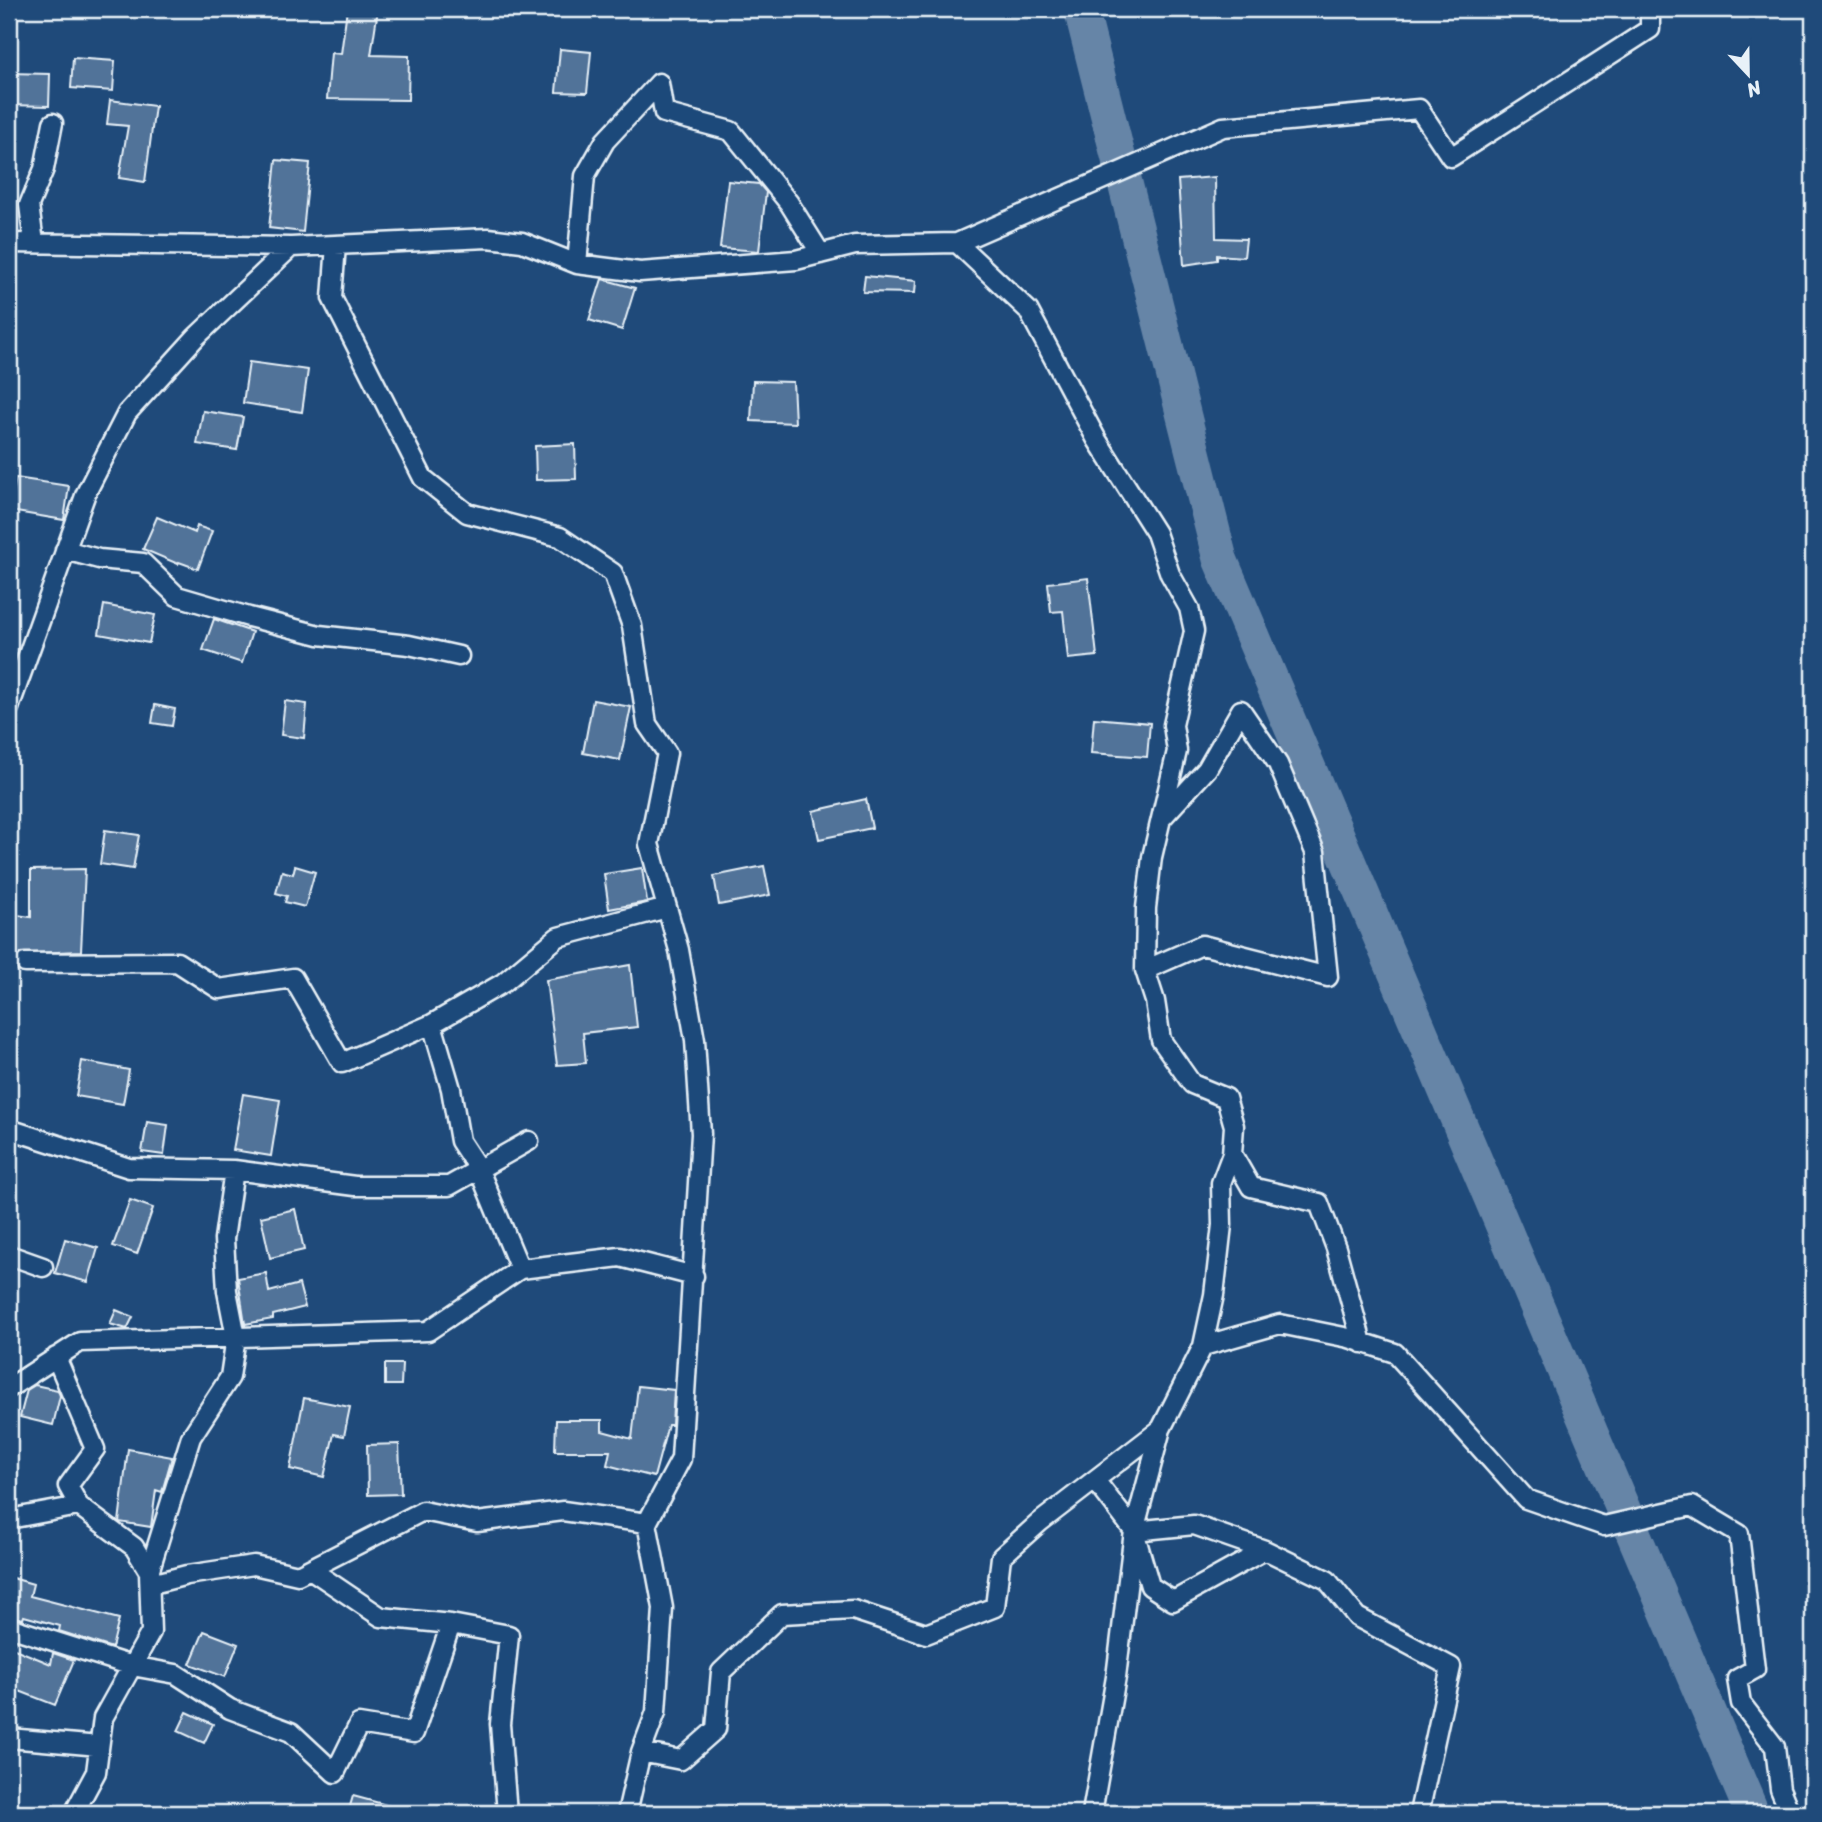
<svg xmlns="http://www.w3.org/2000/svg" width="1822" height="1822" font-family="Sriracha,sans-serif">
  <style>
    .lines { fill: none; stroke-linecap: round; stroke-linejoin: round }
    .river { stroke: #6685a7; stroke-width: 35 }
    .building { fill: #517399; stroke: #e8f1f8; stroke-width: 2 }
    .minor-casing { stroke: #e8f1f8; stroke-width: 23 }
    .minor { stroke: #1f4a7a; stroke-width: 18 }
  </style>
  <rect width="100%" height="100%" fill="#1f4a7a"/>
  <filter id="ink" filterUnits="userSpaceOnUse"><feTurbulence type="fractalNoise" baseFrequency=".0143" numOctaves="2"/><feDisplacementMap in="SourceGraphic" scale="14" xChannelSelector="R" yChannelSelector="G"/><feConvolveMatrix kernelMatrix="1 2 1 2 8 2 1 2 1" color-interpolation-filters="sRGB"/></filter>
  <g filter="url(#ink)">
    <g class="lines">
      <path class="river" d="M1081 9 1220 559 1752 1813"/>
    </g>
    <path class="building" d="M347 9H378L371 55 409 56 408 100 327 99 331 53 341 54Z
      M560 49 591 52 587 93 556 92Z
      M73 58 115 61 113 91 71 88Z
      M9 73 50 74 49 106 9 105Z
      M110 100 155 106 145 182 119 178 128 126 107 124Z
      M276 160 310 163 303 232 269 228Z
      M1215 177 1216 238 1246 239 1244 257 1217 255V260L1184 265 1178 180Z
      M728 181 759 184 766 192 759 251 720 248Z
      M865 276 916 281 915 293 863 292Z
      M602 279 635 288 622 330 589 320Z
      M249 362 308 370 302 412 243 403Z
      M753 381 793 382 795 423 751 421Z
      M203 411 243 417 237 450 197 444Z
      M575 444 576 479 536 480 535 446Z
      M16 478 69 486 64 520 10 511Z
      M157 517 195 533 197 526 212 531 198 569 179 562 178 564 143 549Z
      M1088 578 1097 656 1068 659 1063 611 1051 612 1048 583Z
      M104 605 155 615 149 643 99 634Z
      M214 619 252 632 242 663 203 650Z
      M593 700 631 707 620 760 583 753Z
      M285 701 307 704 304 738 281 735Z
      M155 705 175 709 172 726 152 723Z
      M1094 718 1150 723 1147 757 1091 753Z
      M866 799 872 828 819 839 813 811Z
      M105 830 139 835 133 869 100 864Z
      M295 866 315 872 305 907 285 902 287 896 276 893 282 871 293 874Z
      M764 866 770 895 719 905 714 876Z
      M642 868 647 902 609 909 604 874Z
      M85 869 81 951 9 954V914L31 917V870Z
      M630 965 637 1027 583 1033 586 1063 557 1065 546 980Z
      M82 1061 129 1070 123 1104 76 1096Z
      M243 1094 280 1100 271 1156 233 1150Z
      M147 1122 168 1125 164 1155 142 1152Z
      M130 1200 153 1208 137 1254 113 1246Z
      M295 1209 304 1250 270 1258 261 1217Z
      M65 1239 98 1248 88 1282 55 1273Z
      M266 1273 269 1292 299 1284 305 1307 273 1315V1319L245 1324 238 1278Z
      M116 1310 133 1317 127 1329 110 1324Z
      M385 1364H402L401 1385H385Z
      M35 1385 58 1390 60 1396 53 1425 20 1417 27 1390Z
      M638 1386 674 1390 672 1425H668L654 1477 607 1465 610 1451H555L556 1420H602V1431L632 1439Z
      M304 1398 350 1407 344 1436 334 1434 324 1477 290 1469Z
      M399 1444 401 1494 368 1495 367 1445Z
      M128 1449 172 1457 162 1492 156 1490 151 1527 119 1522Z
      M9 1577 33 1584 30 1596 119 1619 112 1648 59 1631 60 1626 24 1616 23 1619 9 1616Z
      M204 1631 238 1644 225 1677 190 1664Z
      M9 1639 15 1641 12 1648 51 1664 53 1653 74 1660 55 1705 9 1687Z
      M187 1712 213 1724 204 1743 178 1731Z
      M353 1796 398 1808V1813H348Z"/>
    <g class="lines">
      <g class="minor-casing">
        <path id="minor" d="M9 243 291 247 488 238 522 242 577 264 640 272 796 260 855 245 957 243 1028 310 1097 440 1156 533 1170 574 1189 608 1194 631 1173 725 1177 751 1152 857 1146 908 1145 970 1155 1001 1161 1040 1192 1084 1226 1098 1234 1126 1232 1154 1221 1183 1222 1225 1214 1295 1203 1346 1161 1429 1134 1531 1116 1677 1092 1813
          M34 243 29 205 44 169 53 123
          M957 243 1223 127 1419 109 1451 157 1650 29V9
          M336 245 332 298 423 478 467 513 560 537 613 573 632 626 647 724 667 753 649 844 679 950 695 1040 701 1134 681 1459 647 1523 663 1608 656 1712 641 1752 627 1813
          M577 264 585 176 605 141 659 83 664 113 731 131 789 203 821 254
          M65 550 99 559 143 563 177 596 249 617 319 635 409 645 459 656
          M9 708 86 493 127 413 196 337 291 247
          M25 963 177 962 219 989 293 978 342 1063 432 1024
          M1145 970 1202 945 1328 977 1315 852 1278 764 1241 710 1207 769 1161 819
          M9 1129 129 1168 234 1170 355 1186H449L529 1141
          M1232 1154 1251 1187 1319 1203 1336 1248 1362 1343
          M9 1255 43 1267
          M520 1269 479 1170 460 1141 451 1089 432 1024 503 983 558 937 667 908
          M1203 1346 1280 1324 1349 1338 1395 1353 1526 1499 1604 1526 1692 1506 1739 1534 1755 1669 1737 1679 1741 1703 1775 1747 1780 1789 1790 1813
          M56 1357 95 1449 68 1486 79 1506
          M9 1388 80 1342 428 1331 520 1269 620 1257 694 1276
          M1095 1480 1134 1531 1150 1586 1173 1601 1265 1550 1194 1525 1134 1531
          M9 1519 79 1506 134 1547 156 1583 187 1575 254 1565 298 1575 423 1511 477 1522 563 1511 647 1523
          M1265 1550 1327 1580 1357 1617 1451 1667 1419 1813
          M310 1569 381 1617 451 1624 509 1635 500 1724 507 1813
          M9 1627 132 1666 176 1674 230 1709 291 1732 335 1773 359 1724 414 1733 451 1624
          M9 1738 99 1746
          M641 1752 681 1760 716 1729 721 1672 782 1614 853 1610 926 1634 995 1607 1001 1557 1040 1522 1161 1429
          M74 1813 96 1772 103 1718 151 1632 149 1572 191 1437 230 1377 236 1337 227 1291 224 1239 234 1170"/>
      </g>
      <use href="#minor" class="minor"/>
    </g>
  </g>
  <rect width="1822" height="1822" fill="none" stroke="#1f4a7a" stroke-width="35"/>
  <rect x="18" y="18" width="1787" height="1787" fill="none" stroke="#e8f1f8" stroke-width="2.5" filter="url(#ink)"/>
  <g transform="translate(1748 74) rotate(158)" stroke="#1f4a7a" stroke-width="5" paint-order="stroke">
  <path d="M0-5L12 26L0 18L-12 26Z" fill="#e8f1f8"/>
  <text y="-10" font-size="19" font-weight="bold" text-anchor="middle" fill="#e8f1f8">N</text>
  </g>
</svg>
